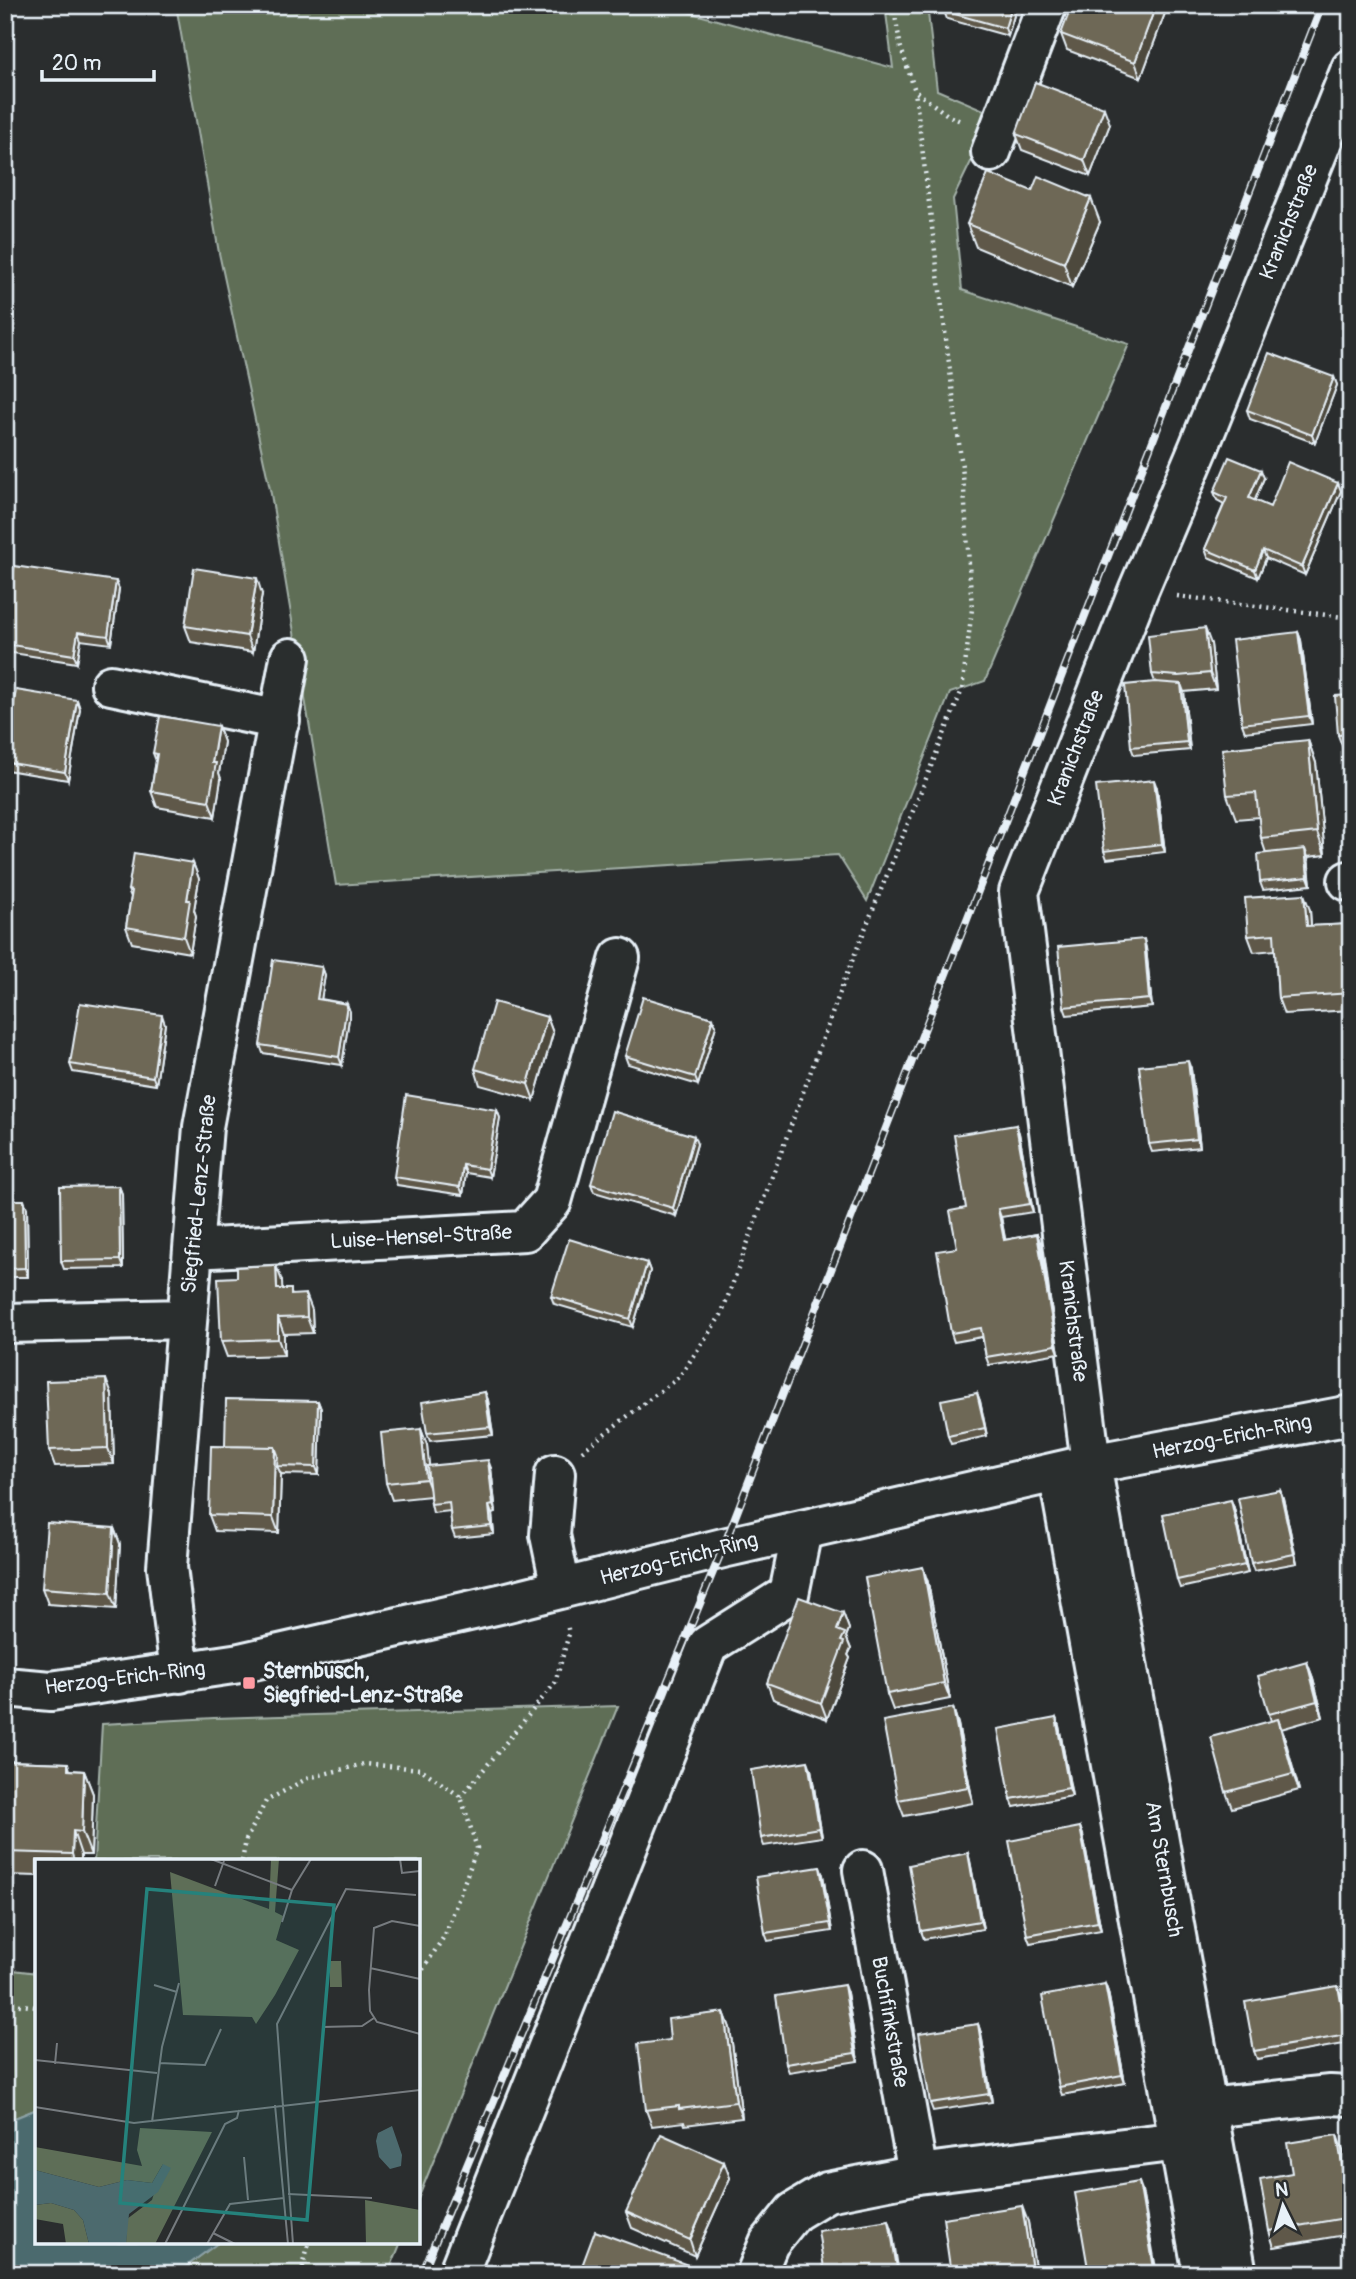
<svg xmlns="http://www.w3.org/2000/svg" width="1356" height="2279" font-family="Pangolin,sans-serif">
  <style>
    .green { fill: #5e6e57; stroke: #a3b0a8; stroke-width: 2 }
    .water { fill: #4c6a6e; stroke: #8aa0a5; stroke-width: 2 }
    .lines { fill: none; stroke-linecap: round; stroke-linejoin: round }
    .minor-casing { stroke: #e8f1f8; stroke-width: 44 }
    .path { stroke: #e8f1f8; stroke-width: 4.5; stroke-dasharray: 2 5; stroke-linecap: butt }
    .minor { stroke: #2a2d2e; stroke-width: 38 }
    .rail-casing { stroke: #e8f1f8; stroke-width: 8 }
    .rail { stroke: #2a2d2e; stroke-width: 5; stroke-dasharray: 16; stroke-linecap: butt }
    .wall { fill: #5f594a; stroke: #e8f1f8; stroke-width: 2 }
    .shaded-wall { fill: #4d483c; stroke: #e8f1f8; stroke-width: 2 }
    .building { fill: #6e6756; stroke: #e8f1f8; stroke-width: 2 }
    .poi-dot { fill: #ff9aa2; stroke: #2a2d2e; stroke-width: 2.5 }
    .labels { text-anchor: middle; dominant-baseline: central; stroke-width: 5; stroke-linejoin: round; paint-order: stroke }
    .street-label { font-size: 21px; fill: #e8f1f8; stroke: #2a2d2e }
    .poi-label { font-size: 21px; font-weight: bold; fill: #e8f1f8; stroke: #2a2d2e; text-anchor: start }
    .inset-road { fill: none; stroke: #767b7f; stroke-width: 2 }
    .view { fill: #25827c; fill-opacity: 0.15; stroke: #25827c; stroke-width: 3.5 }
    .inset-edge { fill: none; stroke: #e8f1f8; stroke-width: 3.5 }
  </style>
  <rect width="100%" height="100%" fill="#2a2d2e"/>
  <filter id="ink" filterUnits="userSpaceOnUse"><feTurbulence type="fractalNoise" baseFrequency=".0143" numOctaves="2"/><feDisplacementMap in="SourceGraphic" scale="14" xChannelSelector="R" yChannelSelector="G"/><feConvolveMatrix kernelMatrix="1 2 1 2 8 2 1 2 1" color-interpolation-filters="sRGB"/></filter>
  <g filter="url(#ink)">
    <path class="green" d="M176 5H662L893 68 885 5H927L937 90 991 113 981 141 953 199 962 290 1129 344 985 681 950 693 867 901 838 855 336 885 271 494 219 253Z
      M618 1706 418 2199V1861H94L102 1724 214 1718Z
      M5 1969 37 1973V2109L5 2122Z
      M219 2242H401L388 2274H176Z"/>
    <path class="water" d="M37 2109V2242H219L176 2274H5V2122Z"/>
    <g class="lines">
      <g class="minor-casing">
        <path id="minor" d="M991 152 1047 5
          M111 685 280 720
          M1348 881H1351
          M193 1249 525 1231 552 1201 620 958
          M5 1323 187 1319
          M1058 1472 1203 2274
          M555 1474 550 1535 561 1588
          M180 1673 167 1567 203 1127 290 658
          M5 1687 51 1691 240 1663 504 1603 723 1548 1091 1464 1351 1415
          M863 1870 918 2174
          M1207 2108 1330 2095 1351 2096
          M458 2274 708 1645 789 1594 802 1530
          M756 2274 769 2243 794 2212 827 2192 918 2174 1179 2141
          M1237 2274 1091 1464 1019 892 1138 591 1199 447 1351 69"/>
      </g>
      <path class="path" d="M893 5 901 48 915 91 949 116 963 122
        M1177 596 1351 618
        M582 1451 680 1376 721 1315 846 976 962 690 972 609 963 475 915 91
        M461 1797 555 1683 569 1634 567 1624
        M242 1861 246 1840 266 1801 308 1778 364 1764 421 1769 461 1797 477 1848 445 1935 418 1977
        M5 2003 37 2007
        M301 2274 309 2242"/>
      <use href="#minor" class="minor"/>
      <g class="rail-casing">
        <path id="rail" d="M422 2274 723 1548 1322 5"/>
      </g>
      <use href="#rail" class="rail"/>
    </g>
    <path class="wall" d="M1017 5 1008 36 947 19 944 11Z
      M1113 5H1168L1141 78 1067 50 1061 34 1112 8Z
      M1110 124 1090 176 1022 150 1016 134Z
      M1032 191 1100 222 1072 287 976 247 967 224Z
      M1334 377 1337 385 1315 443 1250 419 1247 410Z
      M1264 478 1254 501 1270 507 1338 483 1341 491 1305 575 1266 558 1258 578 1208 557 1205 549 1224 504 1217 500 1214 492Z
      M119 589 111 644 81 640 77 663 6 652 5 629Z
      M262 594 253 652 191 642 185 626Z
      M1298 632 1301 640 1312 724 1245 732 1242 724Z
      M1211 644 1216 689 1184 692 1190 750 1134 755 1131 747 1155 682 1152 674Z
      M1351 695V750L1344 751 1338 735Z
      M77 700 80 709 68 780 7 770 5 765V754Z
      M218 726 224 742 219 773 221 779 215 817 157 807 151 791 156 761 153 753Z
      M1308 740 1316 763 1325 855 1308 857 1311 885 1263 890 1260 882 1266 853 1261 838 1259 817 1236 819 1227 795Z
      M1157 788 1165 852 1107 859 1104 851Z
      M193 863 199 879 194 910 196 916 190 953 132 943 126 927 131 897 128 890Z
      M1310 910 1311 926 1351 924V1010L1284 1014 1278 998 1275 950 1254 952 1248 936Z
      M1146 948 1152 1007 1067 1015 1064 1007Z
      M322 967 325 975 321 999 347 1004 350 1012 342 1065 263 1053 260 1045Z
      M547 1017 553 1033 534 1100 480 1085 475 1069Z
      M713 1018 716 1026 698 1085 628 1064 625 1056Z
      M165 1024 156 1085 73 1072 70 1064Z
      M1191 1069 1200 1147 1152 1152 1149 1144Z
      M497 1110 500 1118 490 1177 466 1173 463 1195 397 1185 394 1177Z
      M1016 1125 1019 1133 1033 1212 1001 1217 1005 1240 1037 1234 1040 1242 1059 1353 989 1365 986 1357 982 1337 954 1342 951 1333 957 1248 966 1208Z
      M697 1144 676 1216 594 1192 591 1184Z
      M119 1186 122 1194 123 1268 64 1269 61 1261Z
      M5 1200 27 1208 28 1277H5Z
      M647 1263 650 1271 633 1327 554 1304 551 1296Z
      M282 1281V1289L293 1295 312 1310 313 1333 284 1334V1355L227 1357 221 1341Z
      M485 1392 488 1400 493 1435 430 1441 427 1433Z
      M977 1393 980 1401 987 1436 951 1444 948 1436Z
      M112 1395 114 1464 55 1466 49 1450Z
      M318 1401 321 1409 319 1475 281 1474 279 1533 215 1531 209 1515 225 1446Z
      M421 1429 427 1445 429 1466 491 1468 496 1513 492 1514 494 1534 455 1538 452 1530 450 1511 433 1513 431 1504 430 1496 392 1500 386 1483Z
      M1280 1490 1283 1498 1297 1563 1254 1571 1251 1563Z
      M1234 1508 1248 1573 1180 1588 1177 1580Z
      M114 1528 120 1544 116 1609 48 1604 42 1588Z
      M928 1583 950 1699 893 1710 887 1694Z
      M843 1613 849 1629 846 1637 851 1649 848 1655 850 1658 827 1719 773 1699 767 1683Z
      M1307 1662 1313 1678 1323 1717 1281 1729 1299 1790 1232 1808 1226 1792 1271 1721 1269 1714Z
      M953 1708 958 1724 973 1803 904 1816 898 1800Z
      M1056 1718 1059 1726 1072 1796 1014 1807 1011 1799Z
      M5 1761 68 1763 70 1770 84 1771 93 1794 91 1855H81V1861H37V1876L5 1875Z
      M811 1769 822 1837 764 1846 761 1838Z
      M1080 1827 1083 1835 1101 1930 1030 1943 1027 1935Z
      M968 1853 970 1861 983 1929 924 1939 921 1931Z
      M823 1875 832 1931 768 1941 765 1933Z
      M1105 1984 1108 1992 1125 2083 1062 2095 1059 2087Z
      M847 1993 858 2061 789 2072 786 2064Z
      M1341 1994 1350 2043 1257 2059 1254 2051Z
      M724 2012 730 2028 742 2118 685 2125 684 2122 652 2126 646 2110 670 2040Z
      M978 2024 981 2033 992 2102 933 2111 930 2103Z
      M1343 2151 1351 2196V2234L1274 2247 1269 2231 1292 2173Z
      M724 2162 730 2178 695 2256 632 2228 626 2212Z
      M1028 2222 1036 2274H951Z"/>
    <path class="shaded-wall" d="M1012 5H1017L1008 36 1005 28Z
      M1156 5H1168L1141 78 1135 62Z
      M1104 108 1110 124 1090 176 1084 160Z
      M1091 198 1100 222 1072 287 1064 263Z
      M1334 377 1337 385 1315 443 1312 435Z
      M1261 470 1264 478 1252 507 1249 498Z
      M1338 483 1341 491 1305 575 1302 567Z
      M1263 550 1266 558 1258 578 1255 570Z
      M257 578 262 594 253 652 247 636Z
      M116 581 119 589 111 644 108 636Z
      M1205 628 1211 644 1216 689 1210 673Z
      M78 632 81 640 77 663 74 655Z
      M1298 632 1301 640 1312 724 1309 716Z
      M1181 684 1184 692 1190 750 1187 742Z
      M77 700 80 709 68 780 65 772Z
      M218 726 224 742 219 773 221 779 215 817 209 801 212 763Z
      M1308 740 1316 763 1325 855 1317 832Z
      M1154 780 1157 788 1165 852 1162 844Z
      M1305 849 1308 857 1311 885 1308 877Z
      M193 863 199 879 194 910 196 916 190 953 184 937 187 900Z
      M1304 894 1310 910 1312 942 1307 926Z
      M1144 939 1146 948 1152 1007 1149 999Z
      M322 967 325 975 320 1007 317 999Z
      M347 1004 350 1012 342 1065 339 1057Z
      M162 1015 165 1024 156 1085 153 1077Z
      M547 1017 553 1033 534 1100 528 1084Z
      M713 1018 716 1026 698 1085 695 1077Z
      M1188 1061 1191 1069 1200 1147 1197 1139Z
      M497 1110 500 1118 490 1177 487 1169Z
      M1016 1125 1019 1133 1033 1212 1030 1204Z
      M694 1136 697 1144 676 1216 673 1208Z
      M463 1165 466 1173 463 1195 460 1187Z
      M119 1186 122 1194 123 1268 120 1260Z
      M24 1200 27 1208 28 1277 25 1268Z
      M998 1209 1001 1217 1007 1248 1004 1240Z
      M1037 1234 1040 1242 1059 1353 1056 1345Z
      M647 1263 650 1271 633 1327 630 1319Z
      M276 1265 282 1281 283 1305 277 1289Z
      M306 1294 312 1310 313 1333 307 1317Z
      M278 1318 284 1334V1355L278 1339Z
      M106 1379 112 1395 114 1464 108 1448Z
      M485 1392 488 1400 493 1435 490 1427Z
      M977 1393 980 1401 987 1436 985 1428Z
      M318 1401 321 1409 319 1475 316 1467Z
      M421 1429 427 1445 432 1495 426 1479Z
      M275 1447 281 1466H277L281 1474 279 1533 273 1517Z
      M488 1460 491 1468 496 1513 493 1505Z
      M1280 1490 1283 1498 1297 1563 1294 1554Z
      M1231 1500 1234 1508 1248 1573 1245 1565Z
      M489 1506 492 1514 494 1534 491 1526Z
      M114 1528 120 1544 116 1609 110 1593Z
      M923 1567 928 1583 950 1699 944 1683Z
      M843 1613 849 1629 846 1637 851 1649 848 1655 850 1658 827 1719 821 1703 837 1630Z
      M1307 1662 1313 1678 1323 1717 1317 1701Z
      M953 1708 958 1724 973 1803 968 1787Z
      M1056 1718 1059 1726 1072 1796 1069 1788Z
      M1278 1719 1284 1735 1299 1790 1293 1774Z
      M808 1761 811 1769 822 1837 819 1828Z
      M84 1771 93 1794 91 1855 82 1832Z
      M1080 1827 1083 1835 1101 1930 1098 1922Z
      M73 1831 81 1855V1861H74L72 1854Z
      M968 1853 970 1861 983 1929 980 1921Z
      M820 1867 823 1875 832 1931 830 1923Z
      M1105 1984 1108 1992 1125 2083 1122 2075Z
      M844 1985 847 1993 858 2061 855 2053Z
      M1338 1986 1341 1994 1350 2043 1347 2035Z
      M724 2012 730 2028 742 2118 736 2102Z
      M978 2024 981 2033 992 2102 989 2094Z
      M1337 2135 1343 2151 1351 2196V2214Z
      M724 2162 730 2178 695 2256 690 2240Z
      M1139 2182 1142 2190 1157 2274H1155Z
      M1022 2206 1028 2222 1036 2274H1033L1032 2270Z
      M889 2220 892 2229 899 2274H898Z"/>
    <path class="building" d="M945 5H1012L1005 28 944 11Z
      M1072 5H1106L1112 8 1113 5H1156L1135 62 1061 34Z
      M1035 82 1104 108 1084 160 1016 134Z
      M988 173 1032 191 1038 176 1091 198 1064 263 967 224Z
      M1269 353 1334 377 1312 435 1247 410Z
      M1229 457 1261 470 1249 498 1270 507 1288 462 1338 483 1302 567 1263 550 1255 570 1205 549 1227 498 1214 492Z
      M14 566 116 581 108 636 78 632 74 655 5 644V629Z
      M194 568 257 578 247 636 185 626Z
      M1205 628 1210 673 1178 676 1152 674 1148 635Z
      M1298 632 1309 716 1242 724 1232 640Z
      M1155 682 1181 684 1187 742 1131 747 1125 685Z
      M16 690 77 700 65 772 5 762V754Z
      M1351 695V734L1338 735 1335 696Z
      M160 716 218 726 212 763H216L209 801 151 791 157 754 153 753Z
      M1308 740 1317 832 1261 838 1256 793 1227 795 1222 749Z
      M1154 780 1162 844 1104 851 1096 786Z
      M1305 849 1308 877 1260 882 1258 854Z
      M134 853 193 863 187 900H190L184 937 126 927 132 891 128 890Z
      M1304 894 1307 926 1351 924V993L1278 998 1274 934 1248 936 1245 898Z
      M1144 939 1149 999 1064 1007 1058 947Z
      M273 960 322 967 317 999 347 1004 339 1057 260 1045Z
      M643 997 713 1018 695 1077 625 1056Z
      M494 1002 547 1017 528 1084 475 1069Z
      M80 1003 162 1015 153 1077 70 1064Z
      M1188 1061 1197 1139 1149 1144 1139 1066Z
      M406 1095 497 1110 487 1169 463 1165 460 1187 394 1177Z
      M612 1111 694 1136 673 1208 591 1184Z
      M1016 1125 1030 1204 998 1209 1004 1240 1037 1234 1056 1345 986 1357 981 1328 951 1333 937 1251 957 1248 950 1211 966 1208 954 1135Z
      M119 1186 120 1260 61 1261 60 1187Z
      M5 1200H24L25 1268 5 1269Z
      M569 1239 647 1263 630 1319 551 1296Z
      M276 1265 277 1289H291V1295L306 1294 307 1317 278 1318V1339L221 1341 218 1278 237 1277V1267Z
      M106 1379 108 1448 49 1450 46 1381Z
      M485 1392 490 1427 427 1433 422 1402Z
      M977 1393 985 1428 948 1436 941 1400Z
      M226 1399 318 1401 316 1467 277 1466 278 1455 275 1447 225 1446Z
      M421 1429 426 1479 386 1483 381 1433Z
      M211 1446 275 1447 273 1517 209 1515Z
      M488 1460 493 1505 489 1506 491 1526 452 1530 449 1502 431 1504 427 1466Z
      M1280 1490 1294 1554 1251 1563 1238 1498Z
      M1231 1500 1245 1565 1177 1580 1163 1514Z
      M47 1523 114 1528 110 1593 42 1588Z
      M923 1567 944 1683 887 1694 865 1578Z
      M799 1597 843 1613 837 1630 845 1633 841 1641 844 1642 821 1703 767 1683Z
      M1307 1662 1317 1701 1269 1714 1258 1676Z
      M953 1708 968 1787 898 1800 883 1721Z
      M1056 1718 1069 1788 1011 1799 998 1729Z
      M1278 1719 1293 1774 1226 1792 1211 1737Z
      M5 1761 68 1763V1770L84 1771 82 1832 73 1831 72 1854 5 1852Z
      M808 1761 819 1828 761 1838 751 1770Z
      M1080 1827 1098 1922 1027 1935 1009 1841Z
      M968 1853 980 1921 921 1931 909 1865Z
      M820 1867 830 1923 765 1933 756 1877Z
      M1105 1984 1122 2075 1059 2087 1042 1996Z
      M844 1985 855 2053 786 2064 776 1996Z
      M1338 1986 1347 2035 1254 2051 1245 2002Z
      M724 2012 736 2102 679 2109V2106L646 2110 638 2044 670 2040 668 2019Z
      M978 2024 989 2094 930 2103 919 2033Z
      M661 2134 724 2162 690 2240 626 2212Z
      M1337 2135 1351 2217 1269 2231 1260 2179 1292 2173 1287 2143Z
      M1139 2182 1155 2274H1089L1075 2193Z
      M1022 2206 1032 2270 1008 2274H951L943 2218Z
      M889 2220 898 2274H825L818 2231Z
      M595 2231 699 2269 697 2274H579Z"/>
  </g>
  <rect class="poi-dot" x="242" y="1676" width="14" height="14" rx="3.5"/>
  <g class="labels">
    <g class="street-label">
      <text transform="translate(1289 222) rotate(-68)">Kranichstraße</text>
      <text transform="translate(1076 748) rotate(-69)">Kranichstraße</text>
      <text transform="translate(199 1194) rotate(-84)">Siegfried-Lenz-Straße</text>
      <text transform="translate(421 1237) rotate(-3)">Luise-Hensel-Straße</text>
      <text transform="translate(1073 1321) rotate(83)">Kranichstraße</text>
      <text transform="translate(1232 1437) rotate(-11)">Herzog-Erich-Ring</text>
      <text transform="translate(679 1559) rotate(-14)">Herzog-Erich-Ring</text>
      <text transform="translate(125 1678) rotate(-7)">Herzog-Erich-Ring</text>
      <text transform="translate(1164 1869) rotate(80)">Am Sternbusch</text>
      <text transform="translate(890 2022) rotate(80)">Buchfinkstraße</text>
    </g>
    <g class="poi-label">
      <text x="263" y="1671">Sternbusch,<tspan x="263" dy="24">Siegfried-Lenz-Straße</tspan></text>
    </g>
  </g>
  <g transform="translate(35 1859)">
    <rect width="385" height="385" fill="#2a2d2e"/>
    <path d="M236 0H244L240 53 248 57 241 81 264 91 240 136 221 165 217 158 148 156 135 13 234 50ZM295 102H306L307 128H295ZM105 269 177 273 120 385H91L92 360 117 341 128 305 117 324 92 321 64 328 0 311V288L107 307 102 291ZM330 341 385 351V385H331ZM16 344 39 351 48 361 54 385H31L28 365 0 360V346Z" fill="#5e6e57"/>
    <path d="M357 267 367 296 366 307 355 310 344 298 341 282 343 274ZM128 305 136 309 123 333 94 355 91 385H54L48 361 39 351 16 344 0 346V311L64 328 92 321 117 324Z" fill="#4c6a6e"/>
    <path class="inset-road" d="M176 0 257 31M365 0 367 14 385 12M180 27 189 2M247 63 257 31 276 0M385 67 357 62 339 69 334 131 335 152 342 163 385 175M335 109 385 120M119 126 142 133M287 168 327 167 339 159M0 201 122 214M124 204 170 206 186 170M20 205 22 184M240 246 253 385M0 248 99 264 385 231M117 263 127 188 144 124M209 298 213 341M253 335 337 339M178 374 200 385M130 385 190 265 202 259 204 251M172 385 195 345 249 339M258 385 242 165 311 30 381 36"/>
    <path class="view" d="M112 30 299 46 272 361 85 344Z"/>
    <rect width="385" height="385" class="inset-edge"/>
  </g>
  <rect width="1356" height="2279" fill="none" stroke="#2a2d2e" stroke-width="28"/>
  <rect x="14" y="14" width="1328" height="2251" fill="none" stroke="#e8f1f8" stroke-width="2.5" filter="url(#ink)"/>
  <g transform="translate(1283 2206) rotate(355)" stroke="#2a2d2e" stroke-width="5" paint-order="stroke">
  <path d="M0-5L12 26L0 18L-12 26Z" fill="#e8f1f8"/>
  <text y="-10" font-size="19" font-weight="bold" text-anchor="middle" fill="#e8f1f8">N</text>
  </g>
  <path d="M42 70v10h112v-10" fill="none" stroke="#e8f1f8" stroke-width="3.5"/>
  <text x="52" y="70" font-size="21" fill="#e8f1f8" stroke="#2a2d2e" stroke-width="5" paint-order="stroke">20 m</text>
</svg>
